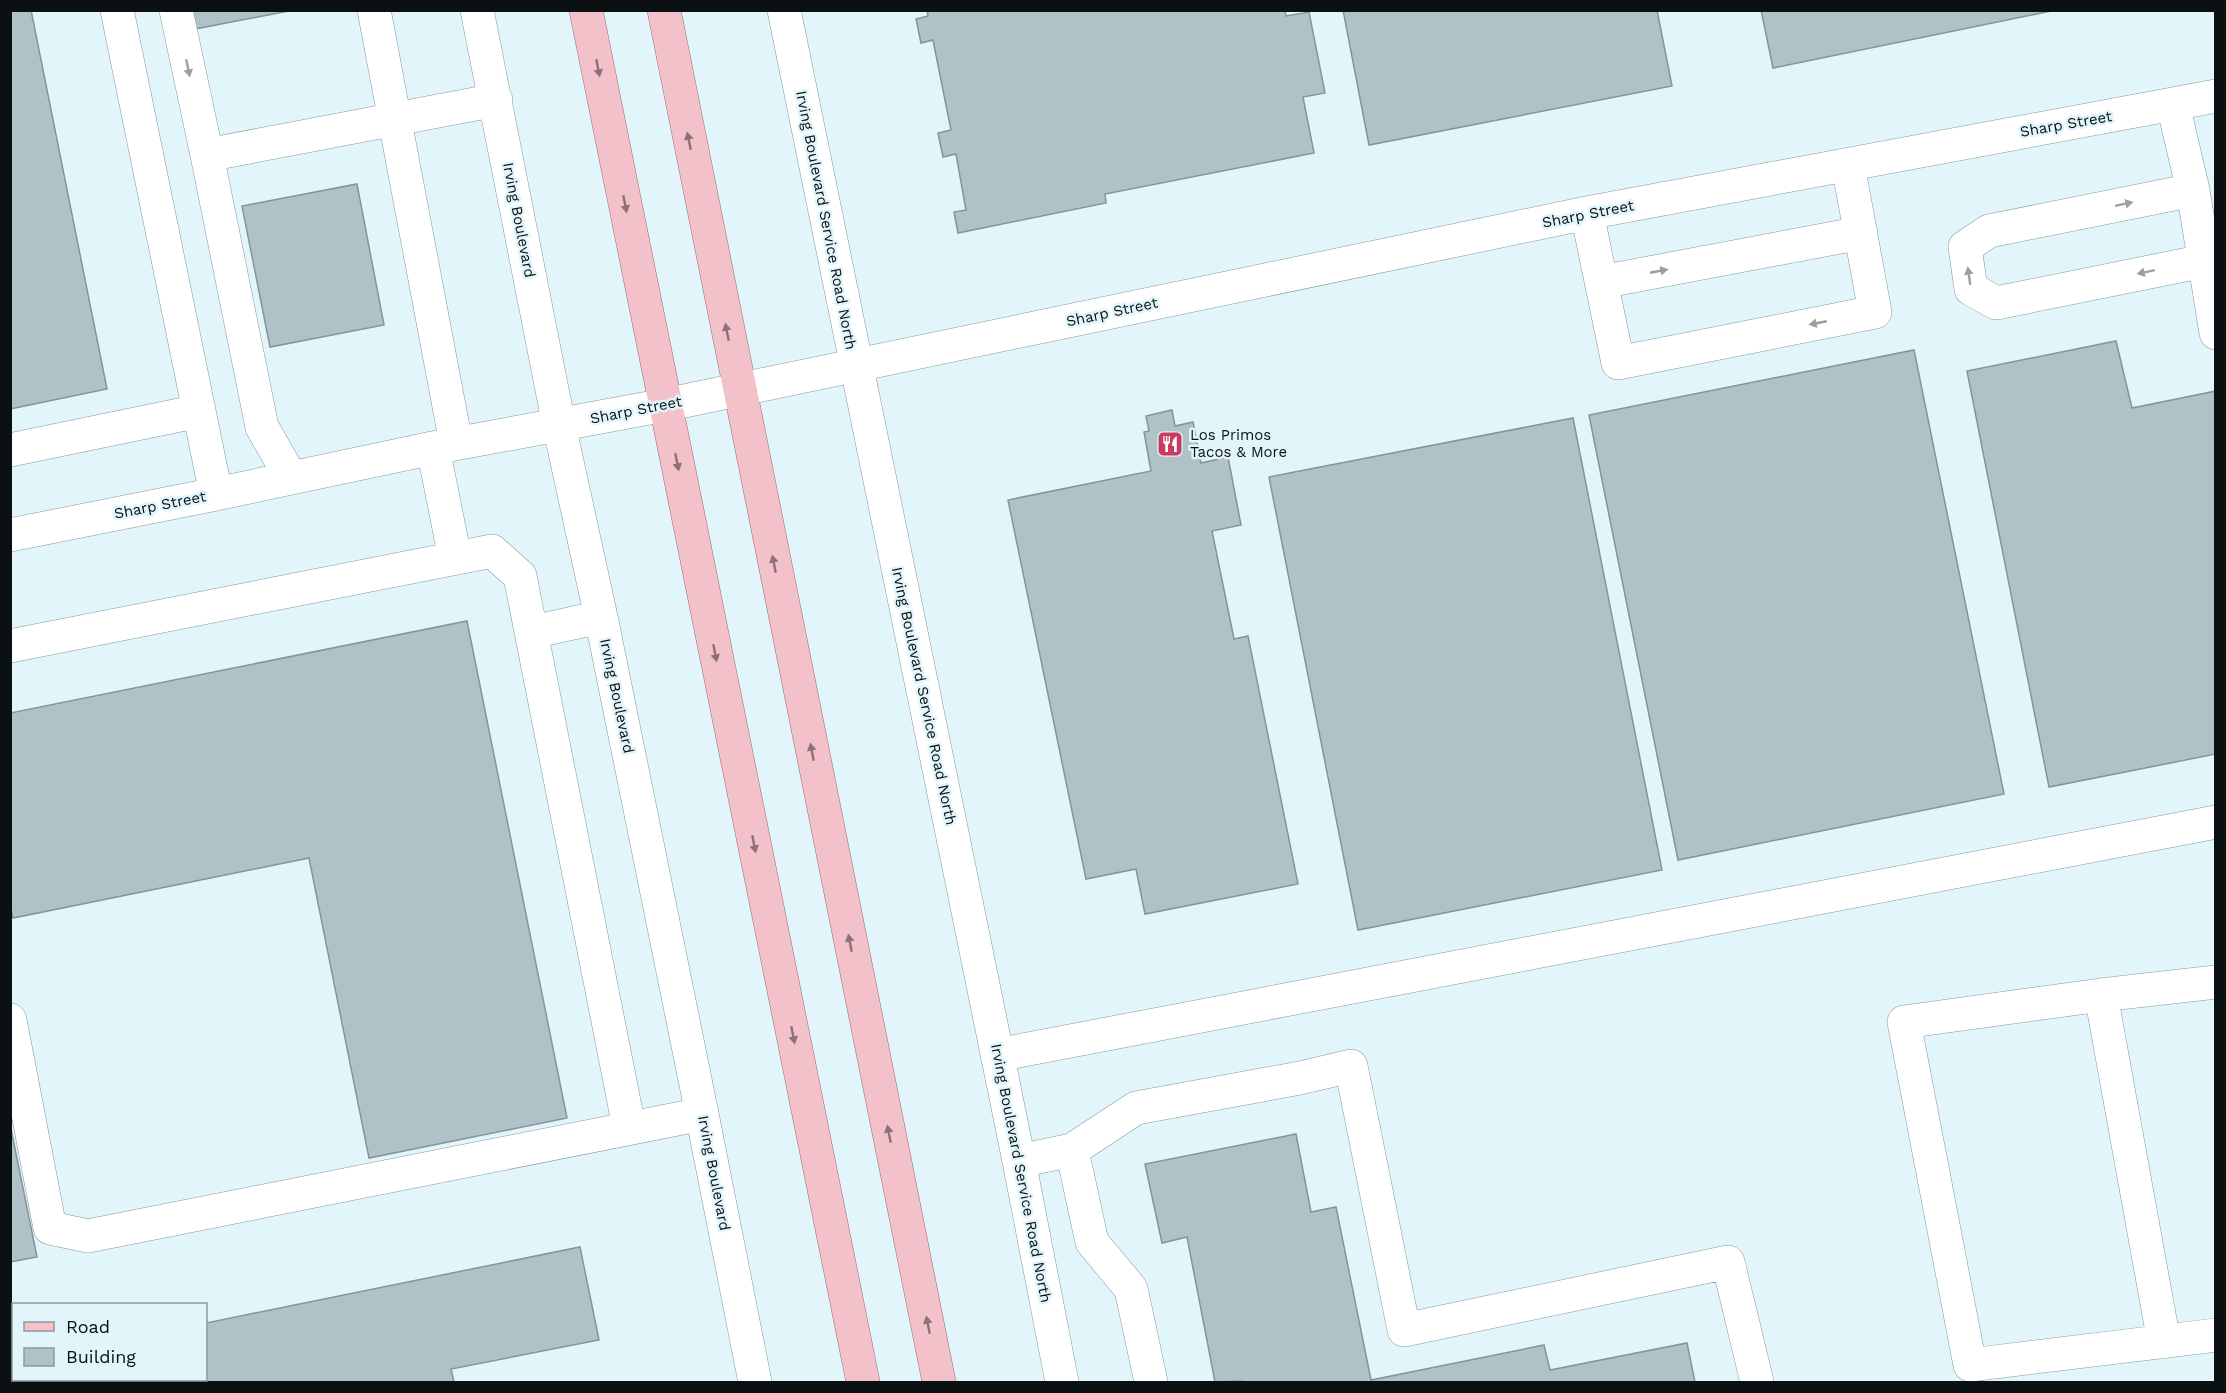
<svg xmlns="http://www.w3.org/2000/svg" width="2226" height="1393" font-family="'Work Sans',sans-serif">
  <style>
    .building { fill: #b0c2c7; stroke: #84959a; stroke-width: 1.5 }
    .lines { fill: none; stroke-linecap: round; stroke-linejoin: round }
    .minor-casing { stroke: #87999e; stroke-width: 34 }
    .major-casing { stroke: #9d6972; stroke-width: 34 }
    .minor { stroke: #fff; stroke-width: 33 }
    .major { stroke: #f3c1c9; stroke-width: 33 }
    .oneway { fill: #9da0a1 }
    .oneway2 { fill: #8b7277 }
    .labels { text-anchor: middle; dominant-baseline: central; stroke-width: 5; stroke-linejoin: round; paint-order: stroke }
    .street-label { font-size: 15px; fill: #0b1113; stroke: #e1f5fa }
    .poi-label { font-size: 15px; fill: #0b1113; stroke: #e1f5fa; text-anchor: start }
  </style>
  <rect width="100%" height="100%" fill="#e1f5fa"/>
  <path class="building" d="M10 10H31L107 389 10 409Z
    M192 10H294L195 29Z
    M927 10H1285L1286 16 1309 12 1325 93 1303 97 1314 153 1105 194 1106 203 958 233 954 212 966 210 956 154 943 157 938 133 951 130 933 40 921 43 916 19 928 16Z
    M1343 10H1657L1672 86 1369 145Z
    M1761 10H2056L1773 68Z
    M357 184 384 325 270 347 242 206Z
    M2116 341 2132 408 2216 391V754L2049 787 1967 371Z
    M1914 350 2004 794 1678 860 1589 415Z
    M1172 410 1175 426 1193 422 1201 463 1228 457 1241 525 1212 531 1234 639 1248 636 1298 884 1145 914 1136 869 1086 879 1008 500 1151 471 1144 432 1149 431 1146 416Z
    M1573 418 1662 870 1358 930 1269 477Z
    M467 621 567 1118 369 1158 309 858 13 918 10 906V713Z
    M10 1124 37 1257 10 1262Z
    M1296 1134 1311 1212 1336 1207 1371 1380 1544 1345 1550 1370 1687 1343 1695 1382H1242V1381L1215 1382 1187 1237 1162 1243 1145 1164Z
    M580 1247 599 1340 451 1369 454 1382H10V1362H14V1380H206V1323Z"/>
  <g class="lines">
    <g class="minor-casing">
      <path id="minor" d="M117 10 216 494
        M176 10 207 155
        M374 10 456 443
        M477 10 559 425 601 617 702 1114 755 1382
        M784 10 1019 1161 1062 1382
        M2173 105 2193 190 2216 333
        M2193 190 1989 231 1965 247 1971 289 1996 303 2204 261
        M1587 213 1618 363 1875 312 1848 165
        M1601 282 1861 233
        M433 448 455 558
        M10 450 199 411
        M291 478 262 427 207 155 496 100
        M10 535 216 494 433 448 665 405 1587 213 2216 96
        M532 632 601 617
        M10 646 492 551 520 576 629 1127
        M2216 982 2101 995 1904 1022 1970 1365 2216 1335
        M2101 995 2164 1342
        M10 1020 50 1228 88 1236 702 1114
        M997 1055 2216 822
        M1072 1150 1136 1108 1300 1078 1351 1066 1404 1330 1728 1262 1757 1382
        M1019 1161 1072 1150 1092 1242 1131 1289 1151 1382"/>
    </g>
    <g class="major-casing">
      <path id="major" d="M586 10 863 1382
        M664 10 939 1382"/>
    </g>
    <use href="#minor" class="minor"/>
    <use href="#major" class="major"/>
  </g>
  <defs><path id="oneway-solid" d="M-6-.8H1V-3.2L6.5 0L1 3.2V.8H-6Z" transform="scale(1.5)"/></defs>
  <g class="oneway">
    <use href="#oneway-solid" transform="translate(188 68) rotate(78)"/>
    <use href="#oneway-solid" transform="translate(2124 204) rotate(-12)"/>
    <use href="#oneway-solid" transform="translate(1659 271) rotate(-11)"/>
    <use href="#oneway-solid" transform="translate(2146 272) rotate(168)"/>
    <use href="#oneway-solid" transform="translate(1969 276) rotate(-98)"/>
    <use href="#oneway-solid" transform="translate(1818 323) rotate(169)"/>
  </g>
  <g class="oneway2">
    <use href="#oneway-solid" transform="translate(598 68) rotate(79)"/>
    <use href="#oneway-solid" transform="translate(689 141) rotate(-101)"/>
    <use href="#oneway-solid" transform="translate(625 204) rotate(79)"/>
    <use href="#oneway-solid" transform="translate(727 332) rotate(-101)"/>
    <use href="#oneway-solid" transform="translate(677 462) rotate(79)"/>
    <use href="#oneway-solid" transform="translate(774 564) rotate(-101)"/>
    <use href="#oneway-solid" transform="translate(715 653) rotate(79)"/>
    <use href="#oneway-solid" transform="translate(812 752) rotate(-101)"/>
    <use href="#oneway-solid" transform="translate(754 844) rotate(79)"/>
    <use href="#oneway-solid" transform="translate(850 943) rotate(-101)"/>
    <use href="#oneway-solid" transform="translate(793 1035) rotate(79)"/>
    <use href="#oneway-solid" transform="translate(889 1134) rotate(-101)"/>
    <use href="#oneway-solid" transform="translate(928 1325) rotate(-101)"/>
  </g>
  <defs>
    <g id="restaurant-square" transform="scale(1.35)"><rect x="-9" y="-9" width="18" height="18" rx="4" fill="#ca3b61" stroke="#e1f5fa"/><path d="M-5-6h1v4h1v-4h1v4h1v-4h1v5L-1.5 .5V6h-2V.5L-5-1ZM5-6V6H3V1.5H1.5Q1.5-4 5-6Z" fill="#fff"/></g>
  </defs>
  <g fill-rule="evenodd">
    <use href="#restaurant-square" x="1170" y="444"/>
  </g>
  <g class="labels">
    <g class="street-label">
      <text transform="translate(2066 124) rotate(-10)">Sharp Street</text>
      <text transform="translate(1588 214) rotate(-11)">Sharp Street</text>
      <text transform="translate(519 220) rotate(79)">Irving Boulevard</text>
      <text transform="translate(826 220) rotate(79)">Irving Boulevard Service Road North</text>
      <text transform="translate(1112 312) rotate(-12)">Sharp Street</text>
      <text transform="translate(636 410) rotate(-11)">Sharp Street</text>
      <text transform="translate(160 505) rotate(-11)">Sharp Street</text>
      <text transform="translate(617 696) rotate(78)">Irving Boulevard</text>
      <text transform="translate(924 696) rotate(78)">Irving Boulevard Service Road North</text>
      <text transform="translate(714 1173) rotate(79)">Irving Boulevard</text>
      <text transform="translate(1021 1173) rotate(79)">Irving Boulevard Service Road North</text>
    </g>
    <g class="poi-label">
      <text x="1190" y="435">Los Primos<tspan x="1190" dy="17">Tacos &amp; More</tspan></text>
    </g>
  </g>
  <rect width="2226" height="1393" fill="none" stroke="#0b1113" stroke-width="24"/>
  <rect x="12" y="1303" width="195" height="78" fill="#e1f5fa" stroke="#8b9a9e" stroke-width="1.5"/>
  <rect x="24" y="1322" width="30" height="9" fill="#f3c1c9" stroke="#8b9a9e" stroke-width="1.5"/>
  <text x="66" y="1333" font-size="18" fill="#0b1113">Road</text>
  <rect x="24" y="1348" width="30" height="18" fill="#b0c2c7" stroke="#8b9a9e" stroke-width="1.5"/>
  <text x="66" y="1363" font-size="18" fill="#0b1113">Building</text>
</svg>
